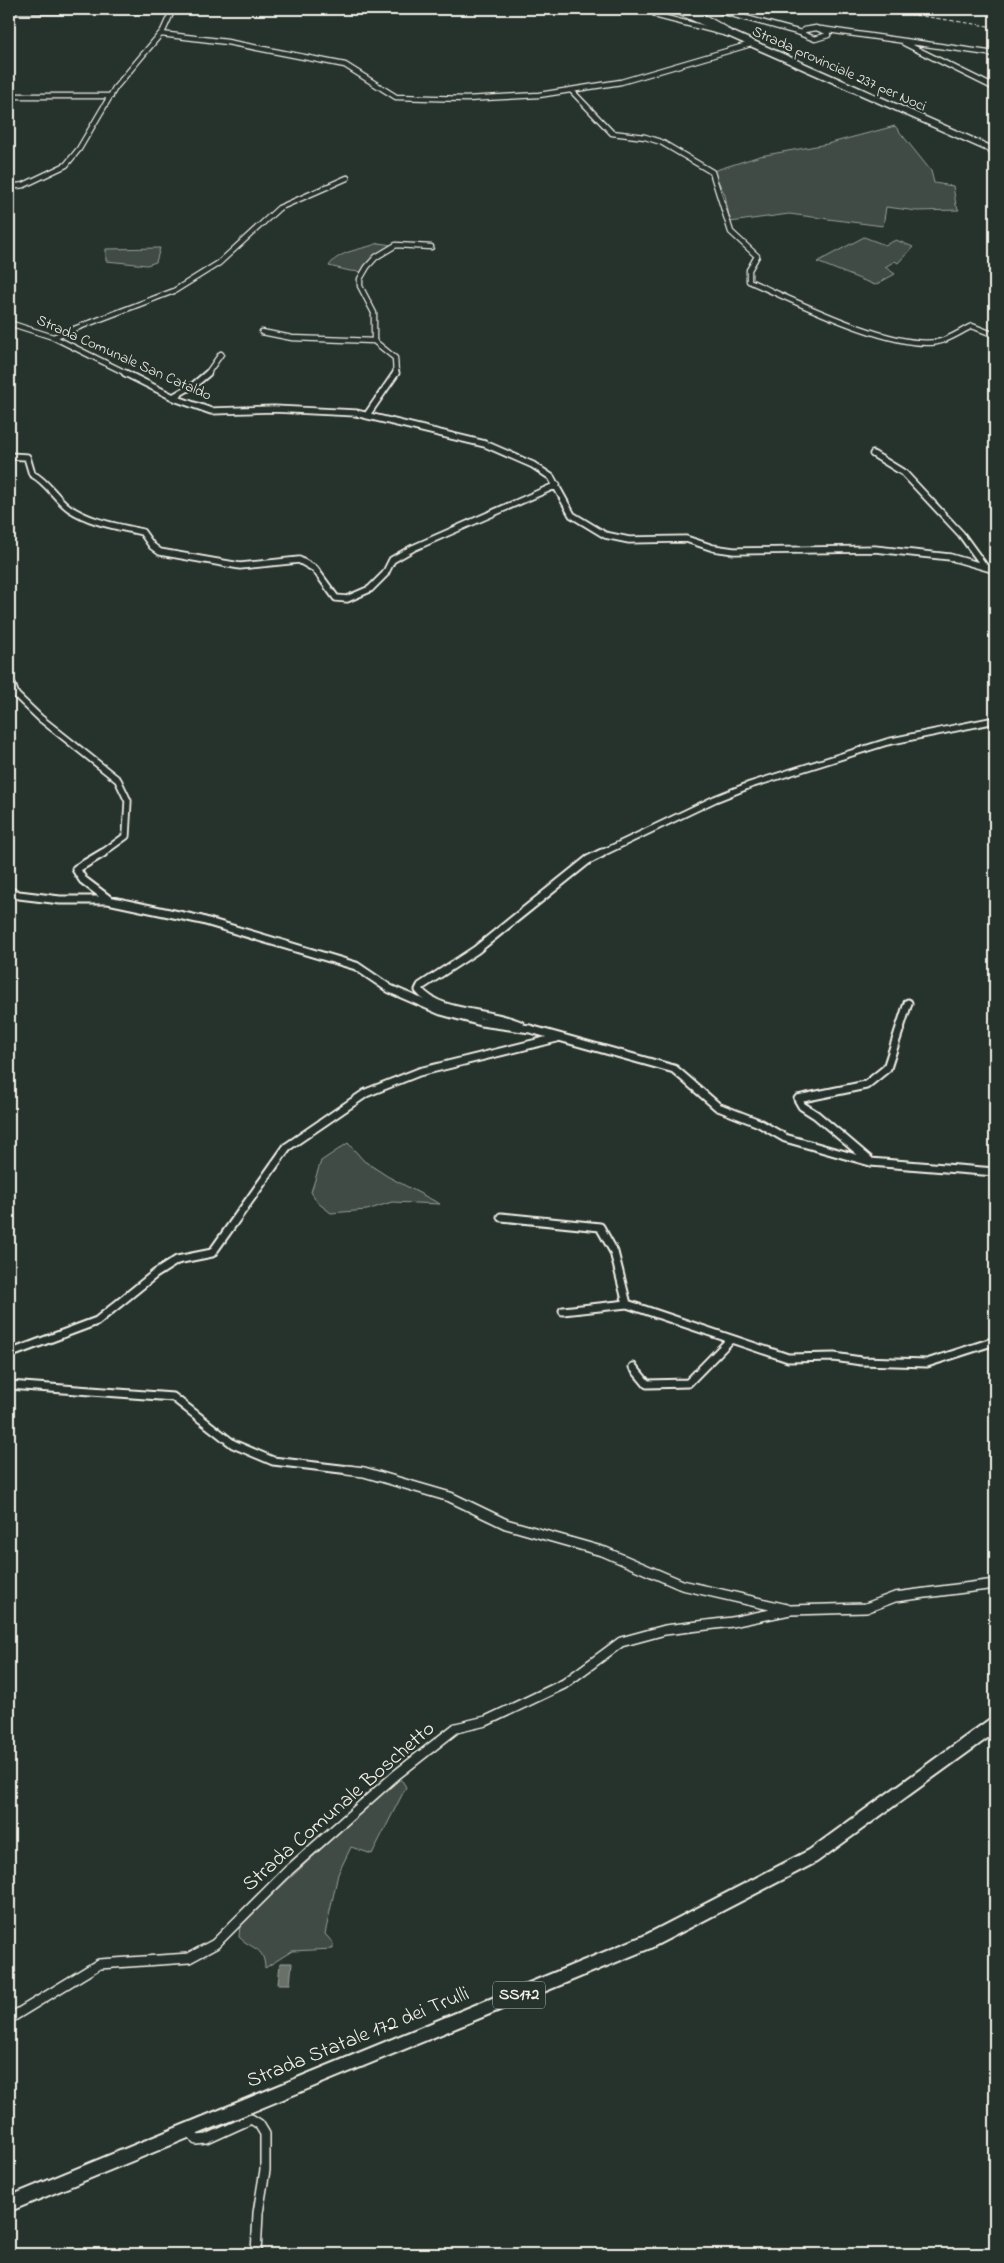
<svg xmlns="http://www.w3.org/2000/svg" width="1004" height="2263" font-family="'Indie Flower',sans-serif">
  <style>
    .green { fill: #414b45; stroke: #9a9e96 }
    .water { fill: #676f68; stroke: #9fa39b }
    .lines { fill: none; stroke-linecap: round; stroke-linejoin: round }
    .minor-far3-casing { stroke: #f4f1e8; stroke-width: 7 }
    .minor-far2-casing { stroke: #f4f1e8; stroke-width: 9 }
    .minor-far1-casing { stroke: #f4f1e8; stroke-width: 11 }
    .minor-casing { stroke: #f4f1e8; stroke-width: 12 }
    .secondary-casing { stroke: #f4f1e8; stroke-width: 9 }
    .primary-casing { stroke: #f4f1e8; stroke-width: 18 }
    .minor-far3 { stroke: #26332d; stroke-width: 4.5 }
    .minor-far2 { stroke: #26332d; stroke-width: 5.5 }
    .minor-far1 { stroke: #26332d; stroke-width: 7 }
    .minor { stroke: #26332d; stroke-width: 9 }
    .secondary { stroke: #26332d; stroke-width: 6 }
    .primary { stroke: #26332d; stroke-width: 14 }
    .rail { stroke: #f4f1e8; stroke-width: 1; stroke-dasharray: 4.5 2.5; stroke-linecap: butt }
    .labels { text-anchor: middle; dominant-baseline: central; stroke-width: 4.5; stroke-linejoin: round; paint-order: stroke }
    .far-street-label { font-size: 15px; fill: #f4f1e8; stroke: #26332d }
    .shield { fill: #26332d; stroke: #b6b8b0; stroke-width: 1 }
    .shield-label { font-size: 16px; font-weight: bold; fill: #f4f1e8 }
    .near-street-label { font-size: 21px; fill: #f4f1e8; stroke: #26332d }
  </style>
  <rect width="100%" height="100%" fill="#26332d"/>
  <filter id="ink" filterUnits="userSpaceOnUse"><feTurbulence type="fractalNoise" baseFrequency=".02" numOctaves="2"/><feDisplacementMap in="SourceGraphic" scale="10" xChannelSelector="R" yChannelSelector="G"/><feConvolveMatrix kernelMatrix="1 2 1 2 8 2 1 2 1" color-interpolation-filters="sRGB"/></filter>
  <g filter="url(#ink)">
    <path class="green" d="M895 126 931 171 934 183 953 186 956 205 959 210 917 211 886 207 883 226 789 214 730 222 725 195 713 171 760 156 827 144Z
      M864 237 885 245 896 240 913 247 898 263 895 261 885 267 895 274 875 285 817 262Z
      M379 243 397 246 374 262 366 272 350 271 329 266C339 250 362 250 379 243Z
      M160 248 156 262 147 265 106 261V249Z
      M348 1143 364 1161 387 1176 440 1204 392 1202 367 1210 331 1213 318 1203 311 1192 321 1161Z
      M399 1776 406 1787 372 1854 351 1847 338 1874 325 1934 333 1943V1949L292 1951 265 1968C264 1946 252 1950 239 1937L240 1925Z"/>
    <path class="water" d="M280 1963H292L290 1984H278Z"/>
    <g class="lines">
      <g class="minor-far3-casing">
        <path id="minor-far3" d="M648 9 658 16 728 34
          M689 9 725 29
          M713 9 801 33
          M9 11H172
          M816 28 827 32 828 35 815 39 802 34 804 30Z
          M821 29 995 54
          M161 34 227 42 345 65 396 97 466 99 539 95 621 82 751 44
          M904 43 995 88
          M572 91 612 133 645 137 661 142 712 172 731 232 757 256 749 270V281C793 300 891 350 937 342 949 340 961 331 972 326L995 335
          M9 96H111
          M9 187 24 185 66 165 79 149 115 88 163 31 173 9
          M9 323 53 337 128 374
          M262 332 292 338 374 341
          M53 337 174 291 219 263 279 208 347 178
          M207 374 221 354
          M396 374 395 358 374 341V313L360 286V279L367 267 376 257 396 245 431 247"/>
      </g>
      <g class="minor-far2-casing">
        <path id="minor-far2" d="M125 373 177 399 211 411 274 409 356 413 485 444 533 465 551 477 572 515 605 535 629 540 686 539 713 548 734 551 875 549 950 557 995 570
          M173 397 195 384 208 373
          M367 415 396 373
          M873 454 904 473 961 534 985 567
          M9 456 27 457 32 474C48 482 55 498 69 508 91 523 117 526 142 532L152 546 160 552 240 566 299 560 315 569 336 598 347 599 370 589 385 574 392 560 413 548 557 485
          M9 676 16 695 40 718 118 780 128 801 126 836 101 854
          M600 854 715 799 750 785 887 742 995 720"/>
      </g>
      <g class="minor-far1-casing">
        <path id="minor-far1" d="M103 853 76 869 83 880 108 899
          M9 891 19 895 60 900H108L202 920 356 966 390 989 441 1011 481 1022 530 1029 674 1069 718 1107 759 1123 785 1138 870 1162 995 1172
          M520 1025C491 1011 439 1016 419 990L421 986 476 950 588 860 602 853
          M869 1160 816 1115 802 1106 798 1099 866 1085 887 1068 908 1003
          M501 1217 600 1227 614 1252 627 1304 788 1358 834 1357 861 1361 927 1363 995 1341
          M563 1311 627 1304
          M9 1354 97 1321 155 1274 177 1260 212 1253 287 1147 366 1093 419 1072 557 1038
          M633 1367 647 1384 688 1383 731 1339
          M9 1385 173 1397 233 1444 273 1461 358 1471"/>
      </g>
      <g class="minor-casing">
        <path id="minor" d="M347 1470 364 1472 450 1497 506 1524 605 1552 682 1585 787 1609
          M9 2019 99 1964 189 1958 215 1944 289 1870 396 1775 456 1728 486 1721 564 1684 621 1642 665 1630 732 1622 790 1610 866 1608 895 1597 995 1584
          M190 2130 196 2140 207 2139 251 2119 259 2124 265 2134V2170L258 2213 256 2254"/>
      </g>
      <g class="secondary-casing">
        <path id="secondary" d="M674 9 995 151"/>
      </g>
      <g class="primary-casing">
        <path id="primary" d="M9 2204 647 1942 813 1856 995 1724"/>
      </g>
      <use href="#minor-far3" class="minor-far3"/>
      <use href="#minor-far2" class="minor-far2"/>
      <use href="#minor-far1" class="minor-far1"/>
      <use href="#minor" class="minor"/>
      <use href="#secondary" class="secondary"/>
      <use href="#primary" class="primary"/>
      <path class="rail" d="M874 9 995 27"/>
    </g>
  </g>
  <g class="labels">
    <g class="far-street-label">
      <text transform="translate(839 69) rotate(24)">Strada provinciale 237 per Noci</text>
      <text transform="translate(124 358) rotate(24)">Strada Comunale San Cataldo</text>
    </g>
    <rect class="shield" x="493" y="1981.5" width="52" height="27" rx="4"/>
    <g class="shield-label">
      <text x="519" y="1995">SS172</text>
    </g>
    <g class="near-street-label">
      <text transform="translate(339 1807) rotate(-41)">Strada Comunale Boschetto</text>
      <text transform="translate(358 2038) rotate(-22)">Strada Statale 172 dei Trulli</text>
    </g>
  </g>
  <rect width="1004" height="2263" fill="none" stroke="#26332d" stroke-width="30"/>
  <rect x="15" y="15" width="974" height="2233" fill="none" stroke="#f4f1e8" stroke-width="2" filter="url(#ink)"/>
</svg>
